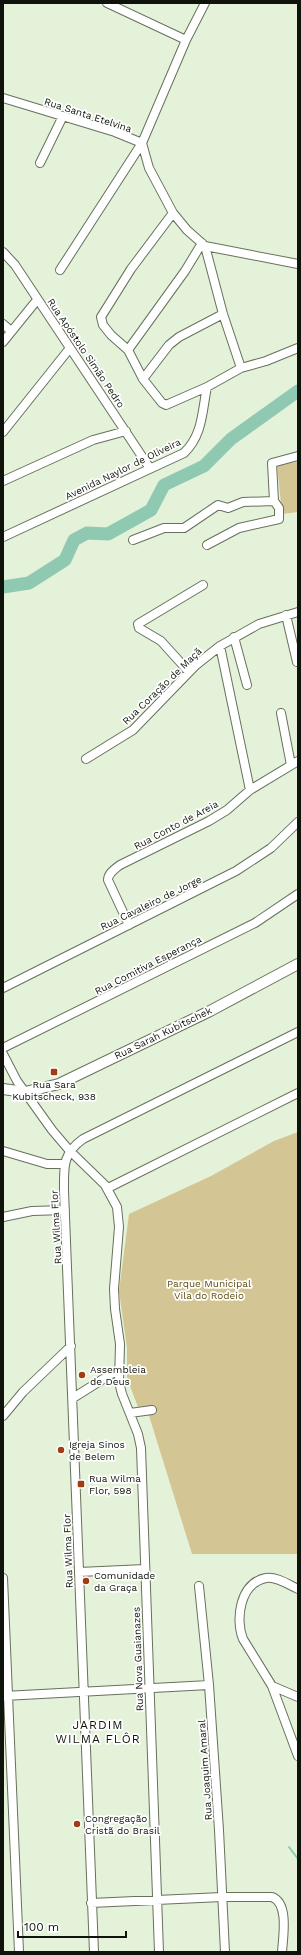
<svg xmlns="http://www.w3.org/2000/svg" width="301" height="1955" font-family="'Work Sans',sans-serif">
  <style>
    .green { fill: #d4c694 }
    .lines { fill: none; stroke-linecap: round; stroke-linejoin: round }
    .stream { stroke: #90c9b1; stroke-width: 2 }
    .river { stroke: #90c9b1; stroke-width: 13 }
    .minor-casing { stroke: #66715c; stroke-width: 10 }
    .tertiary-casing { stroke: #66715c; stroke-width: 12 }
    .minor { stroke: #fff; stroke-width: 8 }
    .tertiary { stroke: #fff; stroke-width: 10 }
    .poi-dot { fill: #a23c14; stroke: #fff; stroke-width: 1.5 }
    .labels { text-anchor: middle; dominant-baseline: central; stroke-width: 3.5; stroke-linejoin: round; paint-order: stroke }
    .street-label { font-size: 10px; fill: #0f130b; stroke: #fff }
    .poi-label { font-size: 10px; fill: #0f130b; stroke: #fff; text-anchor: start }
    .park-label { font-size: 10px; fill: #5e4f13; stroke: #fff }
    .quarter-label { font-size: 12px; letter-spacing: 1px; fill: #0f130b; stroke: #fff }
  </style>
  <rect width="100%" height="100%" fill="#e5f2da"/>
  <path class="green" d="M298 462V512L282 514 277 464Z
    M298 1132V1554H192L146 1406 138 1407 127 1378V1348L119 1291 129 1214 211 1176 274 1141Z"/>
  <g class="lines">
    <path class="stream" d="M289 1847 298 1859"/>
    <path class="river" d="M3 587 29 583 65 560 74 540 87 533 108 534 151 510 164 485 204 466 231 439 298 391"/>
    <g class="minor-casing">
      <path id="minor" d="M107 3 186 40
        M3 98 115 132 142 143
        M142 143 149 168 173 213 187 230 205 246 298 264
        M40 163 63 116
        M173 213 131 269 101 317 103 325 111 335 128 350 143 379 162 403 166 405 207 387 241 368 266 361 298 348
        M205 246 223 314 241 368
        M3 252 15 265 149 467
        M60 270 142 143 186 40 205 3
        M3 324 11 331
        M3 342 37 300
        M128 350 185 271 202 243
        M143 379 169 345 179 337 223 314
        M3 432 70 348
        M3 481 93 440 126 431
        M3 537 184 453C203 435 202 411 207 387
        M133 540 164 528H184L218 505 228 508 243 502 274 501 272 463 298 456
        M207 545 239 528 279 519V508L274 501
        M286 615 297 662
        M234 637 247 685
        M220 646 250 790
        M189 672 161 641 139 628 138 624 203 585
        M281 713 291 765
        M86 759 133 730 196 665 220 646 259 624 298 612
        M129 925 108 880C108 873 115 869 120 865L209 821 227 810 250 790 298 761
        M3 988 236 871 271 848 298 822
        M3 1048 255 923 298 894
        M3 1054 17 1081 52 1130 69 1150 105 1185 117 1207 119 1227 114 1289 115 1309 120 1344 119 1382 122 1394 138 1434 141 1448 159 1952
        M3 1151 47 1164H65
        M108 1188 298 1093
        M3 1217 32 1211 65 1210
        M73 1398 119 1369
        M130 1413 152 1410
        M3 1416 23 1392 71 1346
        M79 1572 145 1569
        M3 1578 19 1952
        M199 1586 209 1685 219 1830 225 1952
        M298 1589C289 1585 276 1576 266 1578 240 1583 235 1619 243 1639L272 1686 298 1756
        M272 1686 298 1697
        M4 1696 209 1685
        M91 1903 222 1897H272C289 1903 283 1937 282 1952
        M94 1952 64 1191C64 1167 62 1154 83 1139L298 1032"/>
    </g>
    <g class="tertiary-casing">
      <path id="tertiary" d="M3 1089 25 1092 59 1084 210 1011 298 964"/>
    </g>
    <use href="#minor" class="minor"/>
    <use href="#tertiary" class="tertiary"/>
  </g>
  <g class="poi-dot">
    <rect x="50" y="1068" width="8" height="8" rx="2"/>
    <circle cx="82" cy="1375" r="4"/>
    <circle cx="61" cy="1450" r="4"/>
    <rect x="77" y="1480" width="8" height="8" rx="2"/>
    <circle cx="86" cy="1581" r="4"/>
    <circle cx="77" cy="1824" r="4"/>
  </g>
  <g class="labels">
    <g class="street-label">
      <text transform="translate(88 115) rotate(18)">Rua Santa Etelvina</text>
      <text transform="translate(86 353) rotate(56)">Rua Apóstolo Simão Pedro</text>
      <text transform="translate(123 469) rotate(-26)">Avenida Naylor de Oliveira</text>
      <text transform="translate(162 686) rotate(-44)">Rua Coração de Maçã</text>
      <text transform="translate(176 825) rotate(-28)">Rua Conto de Areia</text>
      <text transform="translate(151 903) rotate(-26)">Rua Cavaleiro de Jorge</text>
      <text transform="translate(148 965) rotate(-27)">Rua Comitiva Esperança</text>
      <text transform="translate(163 1033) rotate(-26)">Rua Sarah Kubitschek</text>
      <text transform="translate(56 1227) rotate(-93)">Rua Wilma Flor</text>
      <text transform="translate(68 1551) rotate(-92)">Rua Wilma Flor</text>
      <text transform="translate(138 1659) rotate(-92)">Rua Nova Guaianazes</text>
      <text transform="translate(205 1770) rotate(-94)">Rua Joaquim Amaral</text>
    </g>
    <g class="poi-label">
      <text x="54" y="1084" text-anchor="middle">Rua Sara<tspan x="54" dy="12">Kubitscheck, 938</tspan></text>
      <text x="90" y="1369">Assembleia<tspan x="90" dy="12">de Deus</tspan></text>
      <text x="69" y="1444">Igreja Sinos<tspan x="69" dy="12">de Belem</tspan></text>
      <text x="89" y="1478">Rua Wilma<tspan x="89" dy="12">Flor, 598</tspan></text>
      <text x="94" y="1575">Comunidade<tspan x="94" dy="12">da Graça</tspan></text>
      <text x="85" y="1818">Congregação<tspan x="85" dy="12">Cristã do Brasil</tspan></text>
    </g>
    <g class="park-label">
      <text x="209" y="1283">Parque Municipal<tspan x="209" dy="12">Vila do Rodeio</tspan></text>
    </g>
    <g class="quarter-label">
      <text x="98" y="1725">JARDIM<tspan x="98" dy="14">WILMA FLÔR</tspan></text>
    </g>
  </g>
  <rect width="301" height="1955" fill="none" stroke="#0f130b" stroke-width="8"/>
  <path d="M18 1931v6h108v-6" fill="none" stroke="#0f130b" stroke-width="2"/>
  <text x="24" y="1931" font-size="12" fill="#0f130b" stroke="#ffffff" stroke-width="3" paint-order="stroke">100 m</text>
</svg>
